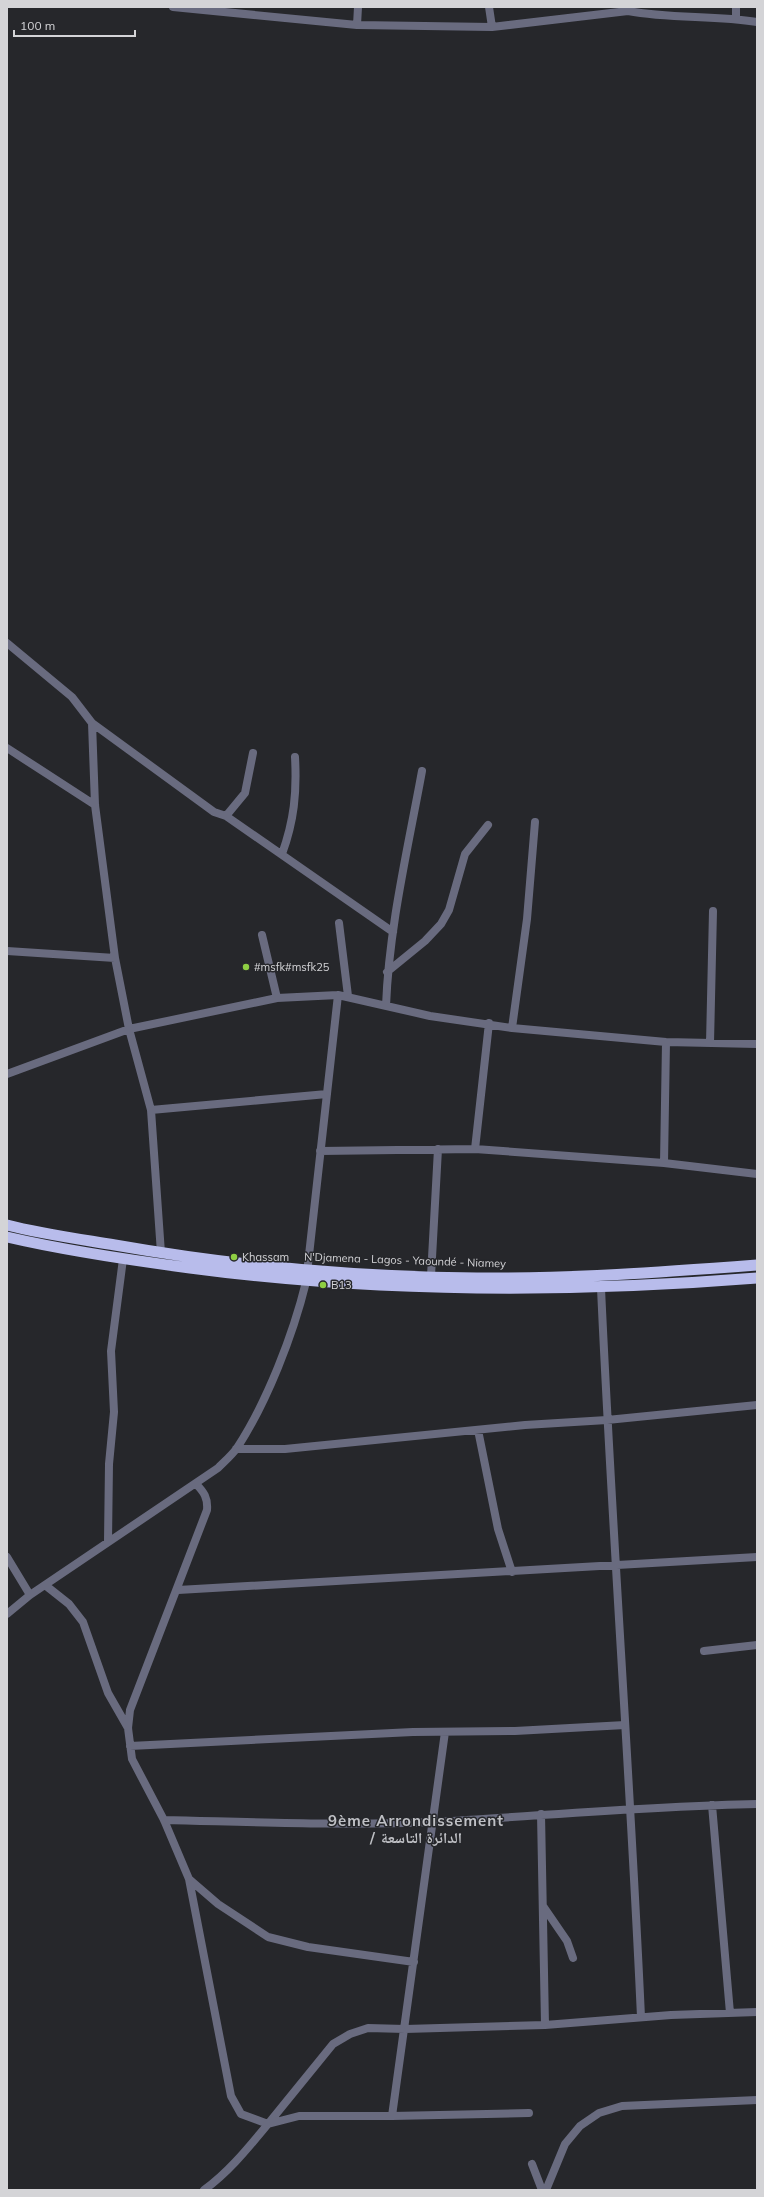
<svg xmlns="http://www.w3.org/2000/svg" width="764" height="2197" font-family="Mulish,'Noto Naskh Arabic',sans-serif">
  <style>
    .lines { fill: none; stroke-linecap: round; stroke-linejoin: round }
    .minor { stroke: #696b7f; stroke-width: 8 }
    .trunk { stroke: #b8bceb; stroke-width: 11 }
    .poi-dot { fill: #8ece43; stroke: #26272b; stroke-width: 1.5 }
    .labels { text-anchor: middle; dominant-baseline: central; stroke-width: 3; stroke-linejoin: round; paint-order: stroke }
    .poi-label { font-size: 11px; fill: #d4d4d7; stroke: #26272b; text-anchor: start }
    .street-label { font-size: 11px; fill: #d4d4d7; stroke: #26272b }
    .district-label { font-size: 15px; font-weight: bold; letter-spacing: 1px; fill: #bfc0c5; stroke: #26272b }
  </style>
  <rect width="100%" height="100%" fill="#26272b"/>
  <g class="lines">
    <path class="minor" d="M173 7 357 25 492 27 628 11C671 19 714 15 757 22
      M489 7 492 27
      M736 7V18
      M357 25 358 7
      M7 643 72 697 92 723 95 805 115 958 129 1029 151 1110 161 1253
      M92 723 214 812 226 816 393 932
      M7 748 95 805
      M226 816 245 793 253 753
      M282 854C294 821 297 793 295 757
      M339 923 348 996
      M262 935 277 998
      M7 951 115 958
      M387 972 425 941 441 924 449 910 465 854 488 825
      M386 1006C389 927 408 848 422 771
      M512 1028 527 919 535 822
      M710 1043 713 911
      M7 1074 129 1029 277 998 338 995 430 1016 512 1028 666 1042 757 1044
      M151 1110 327 1094
      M475 1149 489 1023
      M320 1151 475 1149 664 1163 757 1174
      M664 1163 666 1042
      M431 1276 438 1149
      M601 1288C612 1531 630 1774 641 2017
      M478 1430 498 1529 512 1572
      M236 1449H285L525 1425 607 1420 757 1405
      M196 1484C204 1492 208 1498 207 1510L130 1710 128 1728 132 1759 164 1820 189 1879 218 1904 268 1937 308 1947 414 1962
      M108 1541 109 1464 114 1412 111 1351 123 1259
      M7 1557 30 1595
      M45 1585 69 1604 83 1622 108 1693 128 1728
      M178 1590 757 1557
      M7 1614 30 1595 218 1468C224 1462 232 1455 237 1448 267 1402 293 1335 306 1282L338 995
      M704 1651 757 1645
      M130 1746 413 1732 515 1731 625 1725
      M712 1805 730 2013
      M541 1814 545 2025
      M164 1820C253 1822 344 1826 433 1822 541 1816 649 1806 757 1804
      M189 1879 231 2096 241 2114 268 2124C248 2148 229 2172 204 2190
      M543 1906 567 1941 573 1958
      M529 2113 392 2116H299L268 2124 333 2044 350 2034 368 2028 405 2029 545 2025 671 2015 757 2012
      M392 2116 445 1732
      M532 2164 542 2190
      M546 2190 565 2144 580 2126 599 2113 622 2106 757 2100"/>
    <path class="trunk" d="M7 1225C42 1234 79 1239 115 1245 234 1266 356 1277 477 1278 570 1279 664 1272 757 1265
      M7 1237C67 1251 129 1260 190 1268 378 1293 568 1293 757 1278"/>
  </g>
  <g class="poi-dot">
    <circle cx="246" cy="967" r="4"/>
    <circle cx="234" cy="1257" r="4"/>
    <circle cx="323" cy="1285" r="4"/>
  </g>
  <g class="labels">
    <g class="poi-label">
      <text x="254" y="967">#msfk#msfk25</text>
      <text x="242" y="1257">Khassam</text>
      <text x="331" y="1285">B13</text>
    </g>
    <g class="street-label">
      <text transform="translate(405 1260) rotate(2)">N'Djamena - Lagos - Yaoundé - Niamey</text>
    </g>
    <g class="district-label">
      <text x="416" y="1820">9ème Arrondissement<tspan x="416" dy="17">/ الدائرة التاسعة</tspan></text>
    </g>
  </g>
  <rect width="764" height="2197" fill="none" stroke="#d4d4d7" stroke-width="16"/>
  <path d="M14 30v6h121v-6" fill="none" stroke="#d4d4d7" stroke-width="2"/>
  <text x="20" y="30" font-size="12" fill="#d4d4d7" stroke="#26272b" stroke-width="3" paint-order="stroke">100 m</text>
</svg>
